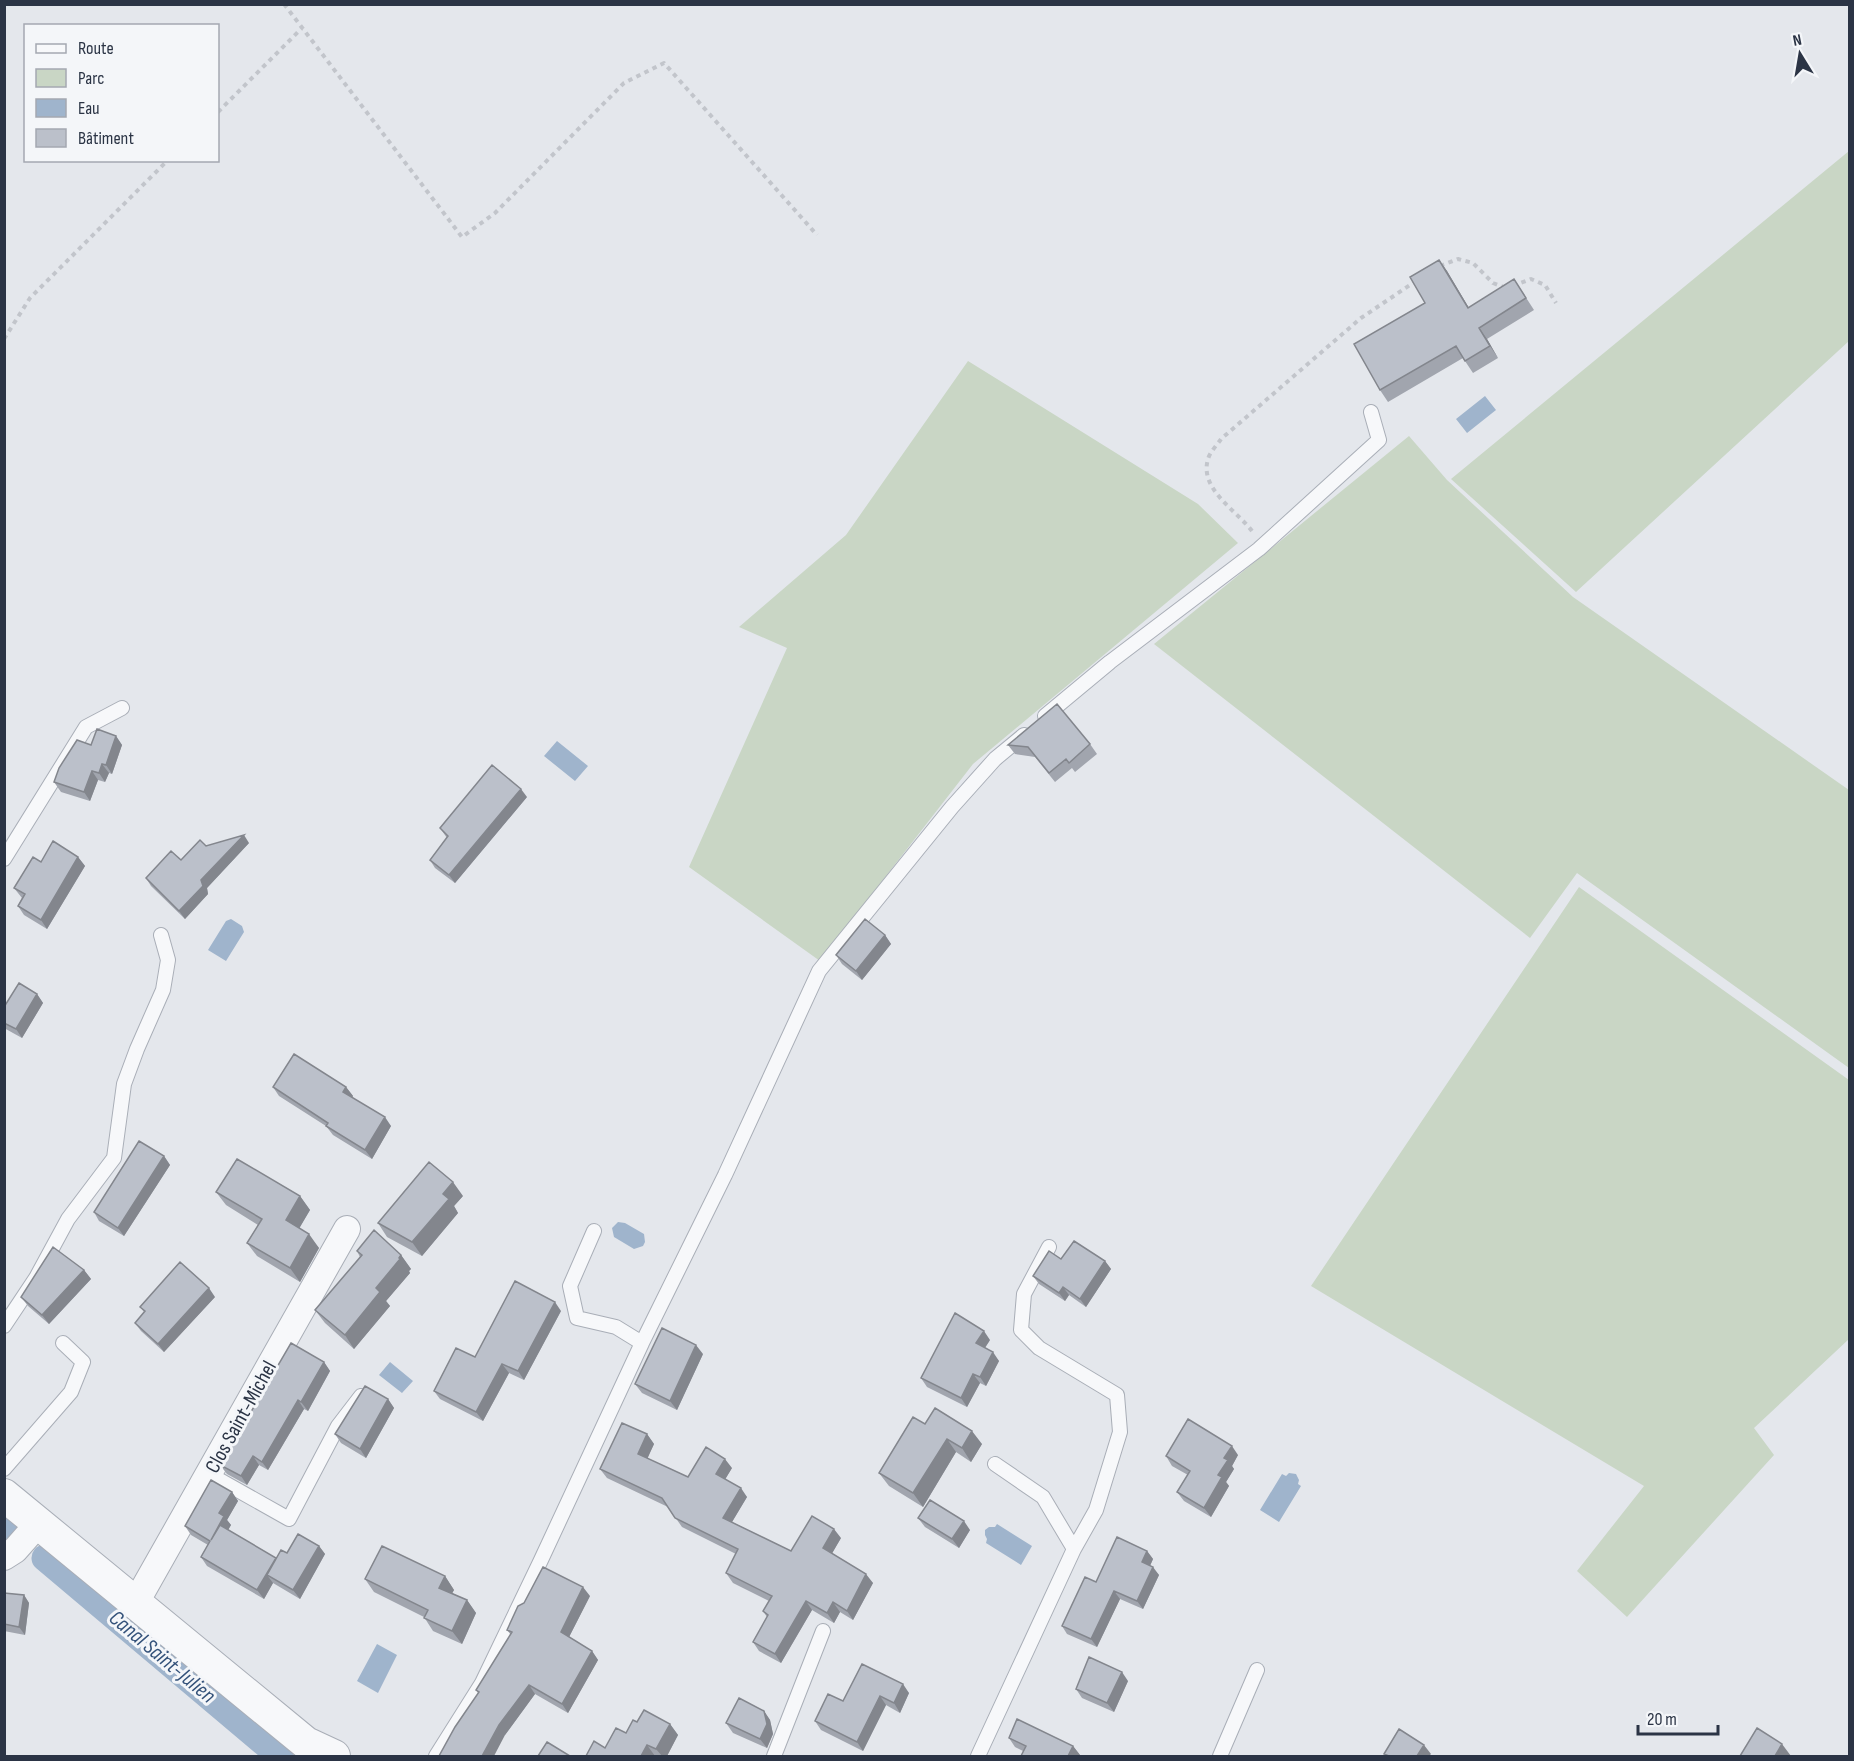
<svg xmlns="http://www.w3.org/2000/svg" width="1854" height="1761" font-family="'Sofia Sans Condensed',sans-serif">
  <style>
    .green { fill: #c9d6c5 }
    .water { fill: #9fb4cc }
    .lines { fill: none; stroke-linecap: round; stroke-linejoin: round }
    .canal { stroke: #9fb4cc; stroke-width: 27 }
    .service-casing { stroke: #a9aeb7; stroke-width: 16 }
    .minor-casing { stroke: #a9aeb7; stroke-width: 28 }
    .tertiary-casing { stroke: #a9aeb7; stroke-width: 34 }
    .path { stroke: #c2c5cb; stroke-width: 4; stroke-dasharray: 4.5 4.5; stroke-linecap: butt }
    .service { stroke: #f7f8fa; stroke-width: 14 }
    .minor { stroke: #f7f8fa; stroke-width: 26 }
    .tertiary { stroke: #f7f8fa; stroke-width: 32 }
    .wall { fill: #a1a5ae }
    .shaded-wall { fill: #83868d }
    .building { fill: #bbc0ca; stroke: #83868d; stroke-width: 1.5 }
    .labels { text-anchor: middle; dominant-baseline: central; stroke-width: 6; stroke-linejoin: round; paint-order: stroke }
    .street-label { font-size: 21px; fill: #2b3445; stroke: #f4f6f9 }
    .water-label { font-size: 22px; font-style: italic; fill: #34527a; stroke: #f4f6f9 }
  </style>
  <rect width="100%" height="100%" fill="#e4e7ec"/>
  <path class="green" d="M1849 151V341L1576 592 1451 479Z
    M968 361 1198 504 1238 543 973 764 820 961 689 867 787 648 739 627 846 535Z
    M1409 436 1447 480 1573 597 1849 790V1068L1577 873 1530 938 1154 644Z
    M1579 887 1849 1080V1339L1754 1428 1774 1455 1627 1617 1577 1571 1644 1486 1311 1286Z"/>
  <path class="water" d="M1485 396 1496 410 1467 433 1456 419Z
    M557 741 588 766 575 781 544 756Z
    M231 919 242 926 244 932 226 961 208 950 226 921Z
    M618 1222 625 1223 644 1234 645 1242 643 1246 634 1249 614 1237 612 1228Z
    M390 1362 413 1381 402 1393 379 1375Z
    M1289 1473 1296 1474 1299 1480 1298 1484 1301 1486 1279 1522 1260 1510 1282 1474 1286 1476Z
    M997 1524 1032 1546 1021 1565 986 1543 987 1539 985 1535V1530L989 1527H995Z
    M377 1644 397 1655 378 1693 357 1681Z"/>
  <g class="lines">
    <path class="canal" d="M4 1525 13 1532
      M45 1558 280 1756"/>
    <g class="service-casing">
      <path id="service" d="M1045 716 1110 662 1259 549 1379 440 1371 412
        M4 859 86 727 122 708
        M1049 1247 1024 1294 1021 1330 1039 1348 1117 1395 1120 1432 1096 1510 1074 1549
        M4 1326 36 1278 68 1219 114 1158 124 1084 137 1049 163 990 168 960 161 935
        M642 1343 725 1175 819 971 952 807 995 759 1024 735
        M4 1469 71 1392 83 1362 63 1343
        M209 1474 289 1519 338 1426 361 1396
        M436 1756 482 1683 541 1560 642 1343 616 1327 577 1318 570 1286 594 1231
        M774 1756 823 1631
        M978 1756 1074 1549 1043 1497 995 1464
        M1220 1756 1257 1670"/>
    </g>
    <g class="minor-casing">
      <path id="minor" d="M4 1557 15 1550 38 1524
        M135 1604 347 1229"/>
    </g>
    <g class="tertiary-casing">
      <path id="tertiary" d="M4 1495 306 1743 334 1756"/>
    </g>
    <path class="path" d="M284 4 462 237 495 213 624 83 664 63 817 235
      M218 112 302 28
      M1440 266 1458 259 1473 263 1493 283 1506 288
      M1513 286 1531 279 1545 285 1556 303
      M4 339 30 298 168 160
      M1252 531C1236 510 1199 489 1208 459 1210 452 1217 445 1221 439L1361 318 1416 281"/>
    <use href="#service" class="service"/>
    <use href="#minor" class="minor"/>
    <use href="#tertiary" class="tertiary"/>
  </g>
  <path class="wall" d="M1439 260 1447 271 1469 308 1514 279 1534 310 1487 339 1498 358 1473 373 1463 358 1388 402 1380 390 1425 303Z
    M116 736 122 745 112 774 109 773 105 782 98 780 90 801 61 792 54 782 91 745Z
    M1090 744 1097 754 1075 772 1072 768 1055 782 1035 757 1015 754 1008 745Z
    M527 797 455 883 435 868 430 860 447 838 440 828Z
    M249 843 207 888 208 894 185 919 151 886 146 878 181 860 206 846Z
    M78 857 85 866 47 929 24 915 18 906 22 898 14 888 41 862Z
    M885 935 891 944 862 980 842 964 836 955Z
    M37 994 43 1003 22 1038 4 1028V1007Z
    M273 1087H346L353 1096 352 1097 391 1126 372 1159 333 1135 326 1126 279 1096Z
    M164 1156 170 1165 124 1236 99 1221 94 1212Z
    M216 1192 300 1196 310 1210 299 1228 319 1248 300 1282 257 1256 247 1243 258 1225 226 1205Z
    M463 1196 454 1206 458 1213 422 1256 387 1237 378 1223Z
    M357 1251 401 1255 411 1269 409 1271 410 1273 386 1301 390 1306 354 1349 325 1323 315 1310 360 1257Z
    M1061 1259 1105 1261 1111 1269 1086 1307 1069 1295 1065 1301 1039 1284 1033 1276Z
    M84 1270 91 1279 49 1324 28 1306 21 1297Z
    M215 1297 164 1352 141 1331 135 1323 144 1312 140 1307Z
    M561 1311 524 1380 509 1373 483 1421 440 1399 434 1391 475 1357Z
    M990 1340 985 1348 999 1361 986 1386 980 1383 967 1407 927 1387 921 1378Z
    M703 1354 677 1410 642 1393 635 1384Z
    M324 1362 330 1371 308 1411 304 1409 268 1470 259 1465 247 1485 227 1474 220 1465Z
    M388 1399 394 1408 366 1458 341 1443 335 1434Z
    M925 1424 982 1444 971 1462 956 1452 923 1507 889 1486 879 1473Z
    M647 1434 654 1444 647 1458 688 1477 732 1468 725 1479 747 1497 732 1522 791 1551 841 1538 832 1553 873 1583 853 1620 840 1612 834 1623 812 1610 781 1663 759 1651 753 1642 767 1617 763 1611 769 1601 733 1583 726 1573 736 1554 682 1527 668 1507 607 1478 600 1469Z
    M1238 1455 1232 1466 1234 1469 1226 1482 1229 1486 1211 1517 1184 1501 1177 1492 1188 1475 1172 1466 1166 1456Z
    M232 1492 238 1501 227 1520 231 1525 228 1530 276 1558 287 1553 319 1546 325 1554 300 1599 273 1583 264 1599 207 1566 201 1557 208 1545 191 1535 185 1526Z
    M918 1518 970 1530 959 1548 925 1527Z
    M1147 1551 1153 1559 1150 1566 1159 1575 1143 1609 1120 1599 1097 1647 1067 1634 1062 1626 1096 1582Z
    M445 1576 454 1590 452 1593 467 1600 476 1613 462 1644 433 1631 424 1617 374 1592 365 1579Z
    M4 1593 24 1595 29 1603 25 1635 4 1631Z
    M590 1596 569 1637 592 1651 598 1660 568 1713 535 1694 505 1735 476 1690 511 1635 507 1630Z
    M862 1664 909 1693 900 1713 886 1705 863 1751 821 1730 815 1721 843 1701Z
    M1128 1681 1114 1712 1082 1698 1076 1689Z
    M764 1711 770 1720 773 1734 767 1748 733 1733 726 1723Z
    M637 1722 670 1724 678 1735 667 1756H586L605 1748 626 1733Z
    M1009 1738 1073 1746 1080 1755 1079 1756H1021L1023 1751 1015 1747Z"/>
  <path class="shaded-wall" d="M1439 260 1447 271 1476 320 1468 308Z
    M1479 328 1487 339 1498 358 1490 346Z
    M116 736 122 745 112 774 106 765Z
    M102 764 109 773 105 782 99 773Z
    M92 771 98 780 90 801 84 792Z
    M521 789 527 797 455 883 449 875Z
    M244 835 249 843 207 888 208 894 185 919 179 911 201 880Z
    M78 857 85 866 47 929 41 920Z
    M885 935 891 944 862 980 856 971Z
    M37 994 43 1003 22 1038 16 1029Z
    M346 1087 353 1096 350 1101 343 1092Z
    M385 1117 391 1126 372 1159 365 1150Z
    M164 1156 170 1165 124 1236 118 1228Z
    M453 1182 463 1196 454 1206 458 1213 422 1256 412 1242 443 1194Z
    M300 1196 310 1210 296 1234 286 1220Z
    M309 1234 319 1248 300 1282 290 1268Z
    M401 1255 411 1269 409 1271 410 1273 386 1301 390 1306 354 1349 345 1335 376 1288Z
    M1105 1261 1111 1269 1086 1307 1080 1299Z
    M84 1270 91 1279 49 1324 42 1315Z
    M1063 1287 1069 1295 1065 1301 1059 1293Z
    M209 1288 215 1297 164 1352 158 1344Z
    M555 1302 561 1311 524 1380 518 1371Z
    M984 1331 990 1340 982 1352 976 1343Z
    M696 1345 703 1354 677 1410 670 1401Z
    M993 1352 999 1361 986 1386 980 1377Z
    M324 1362 330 1371 308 1411 301 1402Z
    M502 1364 509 1373 483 1421 476 1412Z
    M973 1374 980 1383 967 1407 961 1398Z
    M388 1399 394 1408 366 1458 360 1449Z
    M298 1400 304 1409 268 1470 262 1462Z
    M972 1431 982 1444 971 1462 962 1448Z
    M647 1434 654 1444 645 1464 638 1454Z
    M947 1439 956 1452 923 1507 913 1493Z
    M1232 1446 1238 1455 1232 1466 1234 1469 1226 1482 1229 1486 1211 1517 1204 1508 1224 1458Z
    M253 1456 259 1465 247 1485 241 1476Z
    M725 1459 732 1468 723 1483 716 1474Z
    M741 1488 747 1497 729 1527 723 1518Z
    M232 1492 238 1501 227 1520 231 1525 217 1549 219 1513Z
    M964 1521 970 1530 959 1548 952 1539Z
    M834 1529 841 1538 830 1557 823 1548Z
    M319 1546 325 1554 300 1599 293 1590Z
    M1147 1551 1153 1559 1148 1570 1142 1562Z
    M276 1558 267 1575 273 1583 264 1599 257 1590Z
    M1153 1567 1159 1575 1143 1609 1137 1601Z
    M866 1574 873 1583 853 1620 847 1611Z
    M445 1576 454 1590 448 1601 439 1588Z
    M583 1587 590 1596 567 1641 561 1632Z
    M1114 1591 1120 1599 1097 1647 1091 1639Z
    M24 1595 29 1603 25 1635 19 1627Z
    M467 1600 476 1613 462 1644 452 1631Z
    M806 1601 812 1610 781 1663 775 1654Z
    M833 1602 840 1612 834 1623 827 1613Z
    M592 1651 598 1660 568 1713 562 1704Z
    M1122 1672 1128 1681 1114 1712 1107 1703Z
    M903 1684 909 1693 900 1713 894 1703Z
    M529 1685 535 1694 505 1735 494 1756H482L499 1725Z
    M880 1696 886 1705 863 1751 857 1742Z
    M764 1711 770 1720 773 1734 767 1748 760 1739Z
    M670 1724 678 1735 667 1756H662L656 1749Z
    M1782 1744 1791 1756H1775Z
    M647 1745 655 1756H641Z
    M1424 1745 1431 1754 1429 1756H1417Z
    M1073 1746 1080 1755 1079 1756H1068Z"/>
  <path class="building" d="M1439 260 1468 308 1514 279 1526 298 1479 328 1490 346 1465 361 1456 346 1380 390 1354 344 1425 303 1410 277Z
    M1057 704 1090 744 1069 763 1066 759 1049 773 1028 747 1008 745Z
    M97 729 116 736 106 765 102 764 99 773 92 771 84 792 54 782 59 768 77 740 91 745Z
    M492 765 521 789 449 875 430 860 448 836 440 828Z
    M244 835 201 880 203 886 179 911 146 878 171 851 181 860 200 840 206 846Z
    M53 841 78 857 41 920 18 906 25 894 14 888 33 857 41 862Z
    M865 919 885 935 856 971 836 955Z
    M19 983 37 994 16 1029 4 1023V1007Z
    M294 1054 346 1087 343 1092 385 1117 365 1150 326 1126 328 1123 273 1087Z
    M139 1141 164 1156 118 1228 94 1212Z
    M237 1159 300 1196 286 1220 309 1234 290 1268 247 1243 262 1219 216 1192Z
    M429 1162 453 1182 443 1194 449 1199 412 1242 378 1223Z
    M374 1230 401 1255 399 1258 400 1259 376 1288 380 1292 345 1335 315 1310 362 1255 357 1251Z
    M1074 1241 1105 1261 1080 1299 1063 1287 1059 1293 1033 1276 1049 1251 1061 1259Z
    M53 1247 84 1270 42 1315 21 1297Z
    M180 1262 209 1288 158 1344 135 1323 145 1311 140 1307Z
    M515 1281 555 1302 518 1371 502 1364 476 1412 434 1391 456 1348 475 1357Z
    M955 1313 984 1331 976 1343 993 1352 980 1377 973 1374 961 1398 921 1378Z
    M662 1328 696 1345 670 1401 635 1384Z
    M291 1343 324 1362 301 1402 298 1400 262 1462 253 1456 241 1476 220 1465Z
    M365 1386 388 1399 360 1449 335 1434Z
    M935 1408 972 1431 962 1448 947 1439 913 1493 879 1473 913 1417 925 1424Z
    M1188 1419 1232 1446 1224 1458 1228 1460 1218 1475 1222 1477 1204 1508 1177 1492 1190 1471 1166 1456Z
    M622 1423 647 1434 638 1454 688 1477 706 1447 725 1459 716 1474 741 1488 723 1518 791 1551 812 1516 834 1529 823 1548 866 1574 847 1611 833 1602 827 1613 806 1601 775 1654 753 1642 768 1615 763 1611 772 1596 726 1573 738 1549 675 1518 662 1498 600 1469Z
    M211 1480 232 1492 219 1513 224 1516 211 1540 220 1525 276 1558 257 1590 201 1557 210 1541 185 1526Z
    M930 1500 964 1521 952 1539 918 1518Z
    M298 1534 319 1546 293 1590 267 1575 281 1550 287 1553Z
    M1117 1537 1147 1551 1142 1562 1153 1567 1137 1601 1114 1591 1091 1639 1062 1626 1085 1577 1096 1582Z
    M382 1546 445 1576 439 1588 467 1600 452 1631 424 1618 428 1610 365 1579Z
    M543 1567 583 1587 561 1632 592 1651 562 1704 529 1685 499 1725 482 1756H439L455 1727 479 1692 476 1690 512 1632 507 1630 518 1606 524 1603Z
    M4 1593 24 1595 19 1627 4 1624Z
    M1089 1657 1122 1672 1107 1703 1076 1689Z
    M862 1664 903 1684 894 1703 880 1696 857 1742 815 1721 828 1694 843 1701Z
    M739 1698 764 1711 767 1724 760 1739 726 1723Z
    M644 1710 670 1724 656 1749 647 1745 641 1756H586L594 1741 605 1748 616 1728 626 1733 633 1720 637 1722Z
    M1017 1719 1073 1746 1068 1756H1021L1026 1746 1009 1738Z
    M1757 1728 1782 1744 1775 1756H1740Z
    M1399 1729 1424 1745 1417 1756H1389L1384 1754Z
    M547 1742 570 1756H538Z"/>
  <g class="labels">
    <g class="street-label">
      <text transform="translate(241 1417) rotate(-61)">Clos Saint-Michel</text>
    </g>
    <g class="water-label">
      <text transform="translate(162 1657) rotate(40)">Canal Saint-Julien</text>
    </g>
  </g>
  <rect width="1854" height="1761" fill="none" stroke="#2b3445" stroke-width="12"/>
  <rect x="24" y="24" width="195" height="138" fill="#f4f6f9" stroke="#a4a8b1" stroke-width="1.5"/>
  <rect x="36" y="44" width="30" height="9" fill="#f7f8fa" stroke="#a4a8b1" stroke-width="1.5"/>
  <text x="78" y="54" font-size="18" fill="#2b3445">Route</text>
  <rect x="36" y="69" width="30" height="18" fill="#c9d6c5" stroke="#a4a8b1" stroke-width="1.5"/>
  <text x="78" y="84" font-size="18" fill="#2b3445">Parc</text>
  <rect x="36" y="99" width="30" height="18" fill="#9fb4cc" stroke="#a4a8b1" stroke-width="1.5"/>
  <text x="78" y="114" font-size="18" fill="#2b3445">Eau</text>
  <rect x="36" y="129" width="30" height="18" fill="#bbc0ca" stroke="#a4a8b1" stroke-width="1.5"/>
  <text x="78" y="144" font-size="18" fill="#2b3445">Bâtiment</text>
  <g transform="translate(1800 54) rotate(349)" stroke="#f4f6f9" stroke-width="4.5" paint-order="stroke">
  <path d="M0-4.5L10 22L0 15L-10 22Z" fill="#2b3445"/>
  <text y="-9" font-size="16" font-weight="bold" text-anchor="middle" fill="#2b3445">N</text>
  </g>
  <path d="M1638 1725v9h80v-9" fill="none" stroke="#2b3445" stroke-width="3"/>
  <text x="1647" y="1725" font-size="18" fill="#2b3445" stroke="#f4f6f9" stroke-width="4.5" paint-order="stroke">20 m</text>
</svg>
